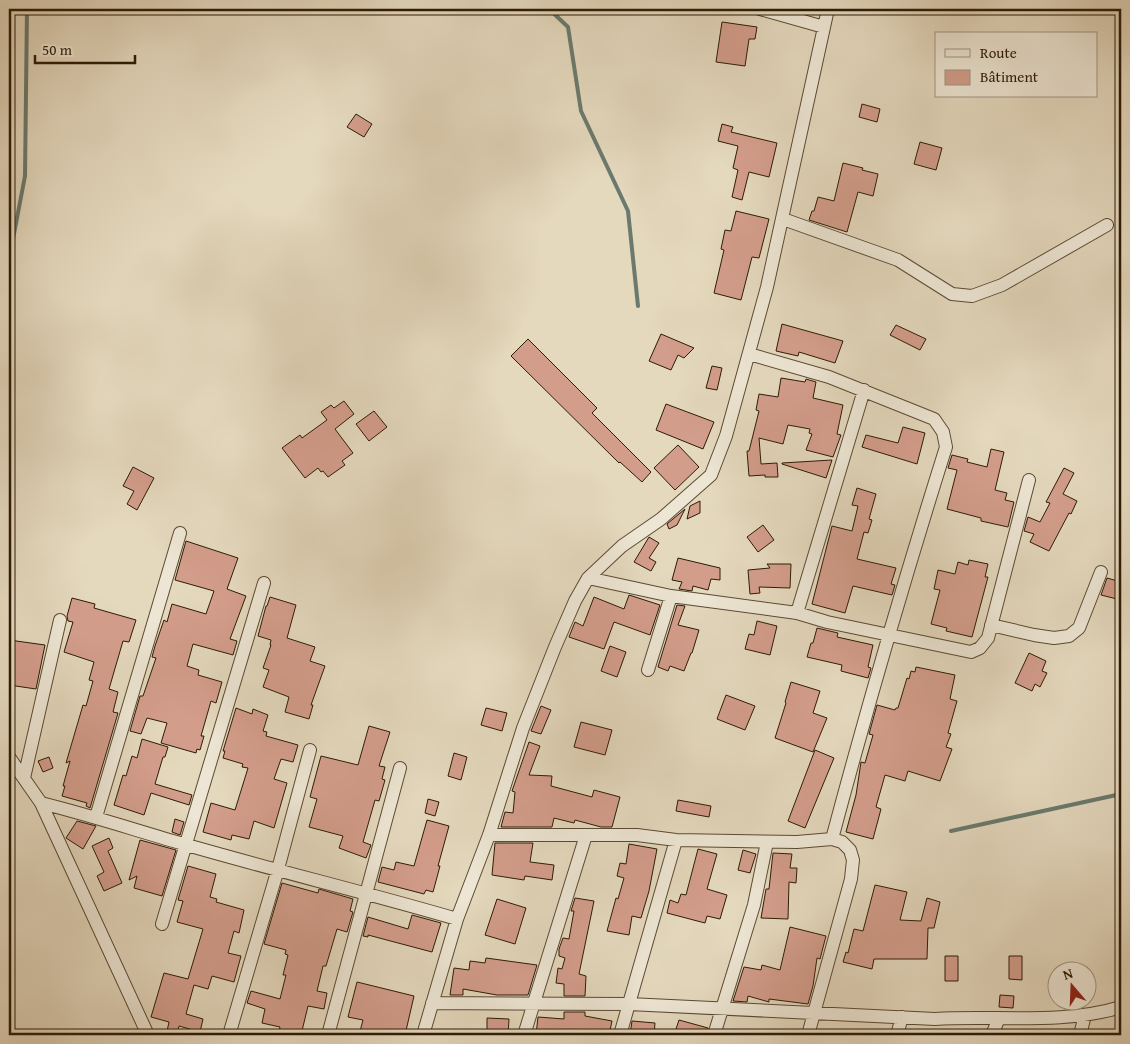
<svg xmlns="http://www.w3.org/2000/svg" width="1130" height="1044" font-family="'Gentium Book Plus',serif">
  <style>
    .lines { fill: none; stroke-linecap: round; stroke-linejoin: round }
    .stream { stroke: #6b7a6e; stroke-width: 4 }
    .building { fill: #d39d8b; stroke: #2d1b06 }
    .minor-casing { stroke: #5b4a34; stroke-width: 14 }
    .minor { stroke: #ede6d4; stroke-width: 12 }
  </style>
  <rect width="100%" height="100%" fill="#e4d8bd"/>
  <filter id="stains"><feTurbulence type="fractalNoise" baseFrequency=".004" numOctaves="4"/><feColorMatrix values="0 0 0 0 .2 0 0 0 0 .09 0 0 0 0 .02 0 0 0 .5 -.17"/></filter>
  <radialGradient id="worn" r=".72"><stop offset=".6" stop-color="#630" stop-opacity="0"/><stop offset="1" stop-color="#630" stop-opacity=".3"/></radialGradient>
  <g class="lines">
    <path class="stream" d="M549 9 568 27 581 111 628 211 638 306
      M9 260 25 176 27 9
      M951 831 1121 794"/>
  </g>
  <path class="building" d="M722 22 757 27 755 39H749L745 66 716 62Z
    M862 104 880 109 877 122 859 117Z
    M356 114 372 124 364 137 347 127Z
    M722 124 733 127 731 132 777 143 769 177 749 172 742 200 732 197 738 170 733 168 738 146 718 141Z
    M920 142 942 148 936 170 914 164Z
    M843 163 863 168 862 170 878 174 873 196 858 192 847 232 809 220 812 211H814L818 197 834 201Z
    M736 211 769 219 759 258 752 257 741 300 714 293 724 250 721 249 725 230 731 231Z
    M782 324 843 341 835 363 799 352 798 356 776 351Z
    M896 325 926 339 920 350 890 335Z
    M661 334 694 348 684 358 678 355 671 370 649 361Z
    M528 339 597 408 592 413 651 472 642 482 620 462 619 463 511 356Z
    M712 366 722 368 717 390 706 388Z
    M781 378 805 382 806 379 816 382 813 398 843 405 837 434 841 435 833 457 806 450 812 434 809 433 810 429 788 425 783 444 759 438 761 464 777 463 778 477H765V475L749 476 747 451H749L759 411 756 410 759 394 778 397Z
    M344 401 354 414 335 429 353 453 342 461 345 465 328 477 323 471 321 472 318 468 305 478 282 448 300 435 302 438 327 420 321 412 331 405 334 408Z
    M666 404 714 422 703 449 656 430Z
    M374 411 387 427 369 441 356 424Z
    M903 427 925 433 917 464 862 447 866 435 898 443Z
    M678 445 699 467 675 490 654 468Z
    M991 449 1004 452 995 490 1007 493 1005 500 1014 502 1008 527 981 521V518L947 509 957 470 948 468 952 455 968 459 967 462 987 467Z
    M832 460 826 478 782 464V463Z
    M133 467 154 478 137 510 127 504 134 491 123 486Z
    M1064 468 1074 473 1063 494 1077 501 1071 514 1069 513 1049 551 1030 542 1034 534 1024 531 1028 517 1040 522 1050 503 1046 502Z
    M857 488 876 494 869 519 872 520 868 533 864 532 857 559 896 568 891 584 895 585 892 595 853 586 845 613 812 604 832 526 852 531 858 506 852 505Z
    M700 501V513L687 519 690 506Z
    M685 509 677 525 669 529 667 524Z
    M763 525 774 540 758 552 747 537Z
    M649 537 659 543 649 558 656 562 651 571 634 562Z
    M186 541 238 558 227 589 246 596 230 639 237 641 233 655 193 644 187 666 199 670 198 675 222 682 216 703 211 701 201 736H204L200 750 197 749 196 753 161 743 167 723 147 718 141 734 130 731 140 696H143L156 658 152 657 155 646 164 620 167 622 172 604 206 614 214 591 175 580Z
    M678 558 720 568V580L711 579 708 590 693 586 692 591 679 589 682 582 672 580Z
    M969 560 988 564 985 577H988L972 637 946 631 947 628 931 624 940 590 934 589 938 570 955 574 958 562 968 565Z
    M767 564H791L790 588 759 587 760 593 750 594 748 570 770 568Z
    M1107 578 1121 582V600L1101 595Z
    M629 595 660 605 650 635 614 622 604 649 569 637 575 622 583 626 594 597 624 609Z
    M270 597 296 605 287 638 315 647 310 661 325 666 311 705H313L309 719 285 712 289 697 263 687 269 670 263 668 271 645H270L271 640 258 636 266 606H267Z
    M72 598 95 604 94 608 136 620 129 642 123 641 109 689 118 692 113 712 118 713 90 808 86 806 87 803 62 796 65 786H63L70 761 66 763 83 705 86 706 93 681 89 680 94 662 64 652 73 622 68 621 67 616Z
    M677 605 685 606 678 625 699 630 692 653H691L684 671 670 666 668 671 658 667Z
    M757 621 777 626 770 655 745 649 749 634 754 635Z
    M817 628 838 633 837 637 873 645 868 667 871 668 868 678 841 671 842 665 807 657 811 643H813Z
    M9 640 45 645 36 689 9 685Z
    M610 646 626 652 617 677 601 671Z
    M1029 653 1046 661 1042 671 1047 673 1040 687 1035 684 1032 691 1015 683Z
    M916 667 955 675 950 699 957 701 948 733 951 734 946 747 952 749 940 781 908 771 905 781 885 775 876 807 881 809 873 839 846 832 856 795 861 762 865 763 873 735 869 734 877 705 895 710 896 708H898L907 678 909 679 911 671 915 672Z
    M791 682 820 691 813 713 827 718 813 752 775 738 786 703 785 702Z
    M726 695 755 706 745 730 717 719Z
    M541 706 551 710 541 734 531 731Z
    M236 708 252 714 253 709 268 715 263 731 267 732 266 736 298 745 293 762 281 759 274 779 287 783 274 828 254 821 249 839 232 835 231 840 203 832 211 803 235 810 248 768 242 767 243 764 223 758 225 751H223Z
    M486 708 507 713 502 731 481 725Z
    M581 722 612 730 605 755 574 747Z
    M369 726 390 732 379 766 385 767 382 779 385 780 379 801 375 800 363 842 371 845 366 858 339 848 343 836 309 827 317 799 310 797 321 756 358 765Z
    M142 739 168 747 165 757H163L155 784 192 795 189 805 151 793 144 815 114 805 123 775 126 776 132 756 137 758Z
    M529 742 540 746 529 775 552 776 551 786 592 797 594 790 620 797 612 827H601L575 820 574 823 554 818 552 827H501L505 812 513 813 515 792 512 791Z
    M815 750 834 758 805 828 788 821Z
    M454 753 467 757 461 780 448 776Z
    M49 757 53 768 43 772 38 761Z
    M428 799 439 802 435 816 425 813Z
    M678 800 711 806 709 817 676 811Z
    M175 819 184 822 180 835 172 832Z
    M427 820 449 826 438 866H440L433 892 426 890 424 894 378 882 382 867 394 870 396 862 414 866Z
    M77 821 96 826 83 849 66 838Z
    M109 838 113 848 108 851 122 883 104 891 97 876 104 872 92 846Z
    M140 840 176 850 162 896 134 888 137 876 129 880Z
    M495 843H533L530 862 554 865 552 880 525 876 524 880 492 875Z
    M629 844 657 849 649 891 641 918 632 916 629 935 607 931 616 898 618 899 624 878 617 876 620 863 626 864Z
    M698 849 717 854 707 889 727 895 720 919 707 916 705 923 667 913 670 900 678 903 681 894 686 895Z
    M743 850 756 854 750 873 738 870Z
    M773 853 792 854 790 868H797L796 883 789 882 788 919 761 918 766 889H769Z
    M188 866 216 874 210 897 217 899 216 902 244 910 239 933 234 931 228 953 241 956 234 982 212 976 208 989 194 985 186 1014 203 1019 200 1032 179 1026 177 1034 167 1031 169 1022 151 1017 164 973 188 979 203 929 177 922 183 901 178 900Z
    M282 883 318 893 319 889 353 899 350 911 353 912 347 932 337 929 326 966H323L317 991 327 993 324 1009 308 1006 301 1035H278L280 1027 262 1023 265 1009 247 1003 251 991 280 999 286 975H283L288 955 285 954 286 950 264 944Z
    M875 885 907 892 900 920 921 921 927 898 940 902 934 928H928L927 959H874L872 969 843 962 846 952 848 953 854 929 863 931Z
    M575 898 594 901 579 974 586 976 585 996H564V984L556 983 558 968 562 969 565 958 559 956V949L563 938 569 939 574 911H571Z
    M497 899 526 908 515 944 485 935Z
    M412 915 441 923 432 952 368 935V937L363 936 368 917 408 929Z
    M790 927 826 936 820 959 817 958 813 986 808 1004 769 999V1002L748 996 747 1002 733 1001 744 967 761 970 762 965 780 970Z
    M945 956H958V981H945Z
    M1009 956H1022V980L1009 979Z
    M486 958 537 965 528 995H497L463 989V995H450L454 968 469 970 470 961 485 963Z
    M357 982 414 996 405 1035H359L363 1020 348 1017Z
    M1000 995 1014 996 1013 1008 999 1007Z
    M564 1012H585V1016L612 1021 609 1035H536L538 1017 564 1019Z
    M487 1018 509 1019 508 1035H487Z
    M679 1020 708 1028 706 1035H674Z
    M632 1021 655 1023 654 1035H630Z"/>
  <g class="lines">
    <g class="minor-casing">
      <path id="minor" d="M760 9 824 27
        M783 219 898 260 952 294 972 296 1002 285 1107 225
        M749 354 829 377 934 419 943 432 946 447C905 577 867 708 832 839
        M588 578 671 596 797 613 827 622 971 652 980 648 988 638 1029 480
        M797 613 864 390
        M991 625 1034 635 1054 638 1069 636 1079 628 1101 572
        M648 670 671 596
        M9 757 41 803 148 1035
        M24 778 60 620
        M41 803C90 815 138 831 187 845 277 871 368 893 457 919
        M96 817 180 533
        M489 835H637L676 840 797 842 832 839 842 842 850 850 853 860 851 879 808 1035
        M162 924 264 583
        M432 1003 629 1004 935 1019C995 1015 1063 1025 1121 1007
        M229 1035 278 869 310 750
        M328 1035 400 768
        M423 1035 457 919 489 835 523 728 555 647 575 601 588 578 622 546 661 519 711 475 726 436 767 287 828 9
        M524 1035 586 835
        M620 1035 676 840
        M714 1035 754 905 767 842
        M897 1035 902 1017
        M992 1035 999 1018
        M1080 1035 1085 1015"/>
    </g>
    <use href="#minor" class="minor"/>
  </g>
  <rect width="1130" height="1044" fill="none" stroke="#e4d8bd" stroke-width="30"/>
  <rect x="10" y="10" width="1110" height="1024" fill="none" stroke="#2d1b06" stroke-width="2.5"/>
  <rect x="15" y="15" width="1100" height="1014" fill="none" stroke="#2d1b06"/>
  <rect x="935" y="32" width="162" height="65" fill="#ede6d4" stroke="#a09582"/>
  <rect x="945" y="49" width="25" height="8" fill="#ede6d4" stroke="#a09582"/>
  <text x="980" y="58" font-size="15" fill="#2d1b06">Route</text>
  <rect x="945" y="70" width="25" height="15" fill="#d39d8b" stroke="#a09582"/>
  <text x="980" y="82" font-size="15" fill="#2d1b06">Bâtiment</text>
  <g transform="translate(1072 986) rotate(341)"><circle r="24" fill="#ede6d4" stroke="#a09582"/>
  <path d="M0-4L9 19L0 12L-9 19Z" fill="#8f2418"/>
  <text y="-8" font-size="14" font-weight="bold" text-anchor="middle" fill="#2d1b06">N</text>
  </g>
  <path d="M35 55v8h100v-8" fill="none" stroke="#2d1b06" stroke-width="2.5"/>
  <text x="42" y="55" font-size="15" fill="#2d1b06" stroke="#ede6d4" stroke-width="4" paint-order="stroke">50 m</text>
  <rect width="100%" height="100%" filter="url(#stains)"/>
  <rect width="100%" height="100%" fill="url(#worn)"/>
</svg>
